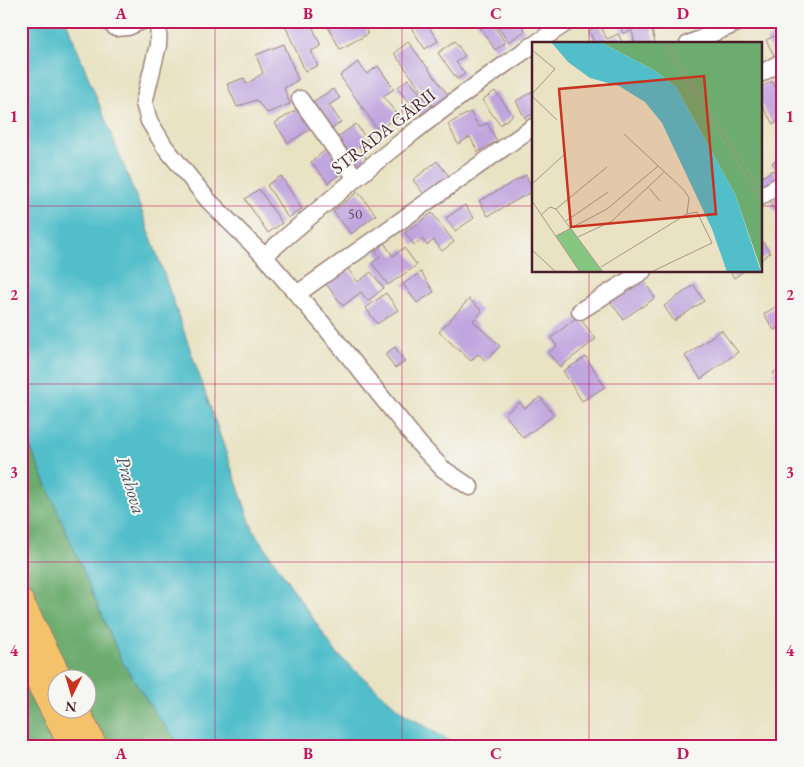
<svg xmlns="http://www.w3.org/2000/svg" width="804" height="767" font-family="'EB Garamond',serif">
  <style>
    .forest { fill: #6cac6e; stroke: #5b664c; fill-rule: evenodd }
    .water { fill: #51beca; stroke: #4e6e7a }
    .building { fill: #c0a6de }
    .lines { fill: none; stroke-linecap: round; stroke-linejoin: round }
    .minor-casing { stroke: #9a8178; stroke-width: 19 }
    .highway-casing { stroke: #9a8178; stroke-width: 26 }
    .minor { stroke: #fff; stroke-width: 16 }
    .highway { stroke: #f4c26a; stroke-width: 24 }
    .grid { fill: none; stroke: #c2185b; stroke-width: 1; stroke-opacity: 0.55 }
    .labels { text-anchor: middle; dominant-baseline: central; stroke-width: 4; stroke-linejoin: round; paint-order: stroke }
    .number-label { font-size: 15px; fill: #684158 }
    .street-label { font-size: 18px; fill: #4a1f2b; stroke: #f6f6f2 }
    .water-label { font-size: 19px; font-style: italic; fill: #4c5763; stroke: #f6f6f2 }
    .inset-road { fill: none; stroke: #a99587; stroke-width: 1 }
    .view { fill: #c8321e; fill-opacity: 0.15; stroke: #c8321e; stroke-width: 2.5 }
    .inset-edge { fill: none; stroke: #4a1f2b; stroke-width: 2.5 }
    .neatline { fill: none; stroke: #c2185b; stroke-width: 2 }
    .grid-label { font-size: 16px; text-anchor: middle; font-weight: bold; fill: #c2185b }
  </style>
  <rect width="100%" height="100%" fill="#f6f6f2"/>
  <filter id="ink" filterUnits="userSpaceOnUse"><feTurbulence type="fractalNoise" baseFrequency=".02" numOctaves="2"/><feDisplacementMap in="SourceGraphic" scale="10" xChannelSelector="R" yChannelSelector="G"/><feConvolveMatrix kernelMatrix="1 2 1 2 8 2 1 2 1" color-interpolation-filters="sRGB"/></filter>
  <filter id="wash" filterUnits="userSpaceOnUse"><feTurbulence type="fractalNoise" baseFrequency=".0096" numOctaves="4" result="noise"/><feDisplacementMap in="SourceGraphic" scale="20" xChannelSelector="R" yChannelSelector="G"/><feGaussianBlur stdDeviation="1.12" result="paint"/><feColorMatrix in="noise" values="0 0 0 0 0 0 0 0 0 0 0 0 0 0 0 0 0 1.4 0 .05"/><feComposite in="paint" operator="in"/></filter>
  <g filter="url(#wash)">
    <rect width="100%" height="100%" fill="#e9e3c4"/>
    <path class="forest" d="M21 425 121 660 157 716 181 746H21ZM58 680H88V710H58Z"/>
    <path class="water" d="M21 21H66L144 217 253 530 337 654 402 712 458 746H181L157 716 121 660 21 425Z"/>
    <g id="blocks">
      <path class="building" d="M288 21H298L300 26 310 21 321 46 311 51 318 66 305 71 284 23Z
        M325 21H361L368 34 340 49Z
        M407 21H425L438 41 425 49Z
        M476 21H491L505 43 495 50Z
        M494 21H519L525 31 508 42Z
        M645 21H650L655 43 635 44 632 31 623 33 621 28Z
        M656 21H675L659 28Z
        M600 25 607 39 618 34 623 44H595L589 31Z
        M783 32V55L776 59 766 40Z
        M455 41 465 56 456 62 465 74 457 79 438 53Z
        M408 42 449 96 434 107 394 53Z
        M284 44 298 80 284 88 290 104 267 113 256 100 237 107 227 84 244 78 247 84 263 73 256 55Z
        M358 62 367 74 378 66 394 89 383 96 398 116 378 130 340 76Z
        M408 79 433 108 422 117 397 88Z
        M772 81 783 101V119L773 124 760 102V88Z
        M333 89 340 98 329 105 341 122 329 131 311 103Z
        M495 91 513 115 500 125 482 100Z
        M533 91V114L525 118 516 101Z
        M301 107 314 127 288 143 275 123Z
        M470 112 479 127 487 123 497 141 478 152 470 137 458 144 448 124Z
        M356 124 368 141 359 147 367 160 356 167 336 138Z
        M329 147 346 169 328 183 311 162Z
        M783 156V172L780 174 772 163Z
        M437 161 449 176 424 194 413 180Z
        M773 170 778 178 760 190V178Z
        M526 175 533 191 488 216 479 201Z
        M281 176 302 209 288 218 267 185Z
        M259 189 282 223 268 233 245 199Z
        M358 192 376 215 351 234 333 211Z
        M783 195V215L780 217 770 204Z
        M465 205 474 218 455 231 446 218Z
        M432 213 454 242 442 251 434 240 427 245 422 239 414 245 405 232Z
        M783 228V243L775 234Z
        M382 240 393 256 404 248 417 265 388 285 372 263 380 257 373 246Z
        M763 242 770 253 760 260V244Z
        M344 264 358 282 371 272 384 288 368 301 361 292 343 306 323 280Z
        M730 271H744L734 278Z
        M421 272 434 292 417 303 403 284Z
        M643 279 655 298 623 319 610 301Z
        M694 285 704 301 674 321 664 306Z
        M386 293 398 310 377 324 366 308Z
        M469 299 482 311 473 321 500 346 486 361 478 354 471 361 439 332Z
        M783 302V325L774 330 764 314Z
        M578 316 596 339 560 367 548 353 557 346 551 338Z
        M721 330 738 352 701 379 685 356Z
        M395 347 405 362 395 368 385 354Z
        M586 357 605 387 582 401 563 371Z
        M783 366V386L773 373Z
        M540 397 554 415 523 438 505 414 520 402 525 408Z"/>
    </g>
  </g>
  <g filter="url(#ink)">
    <use href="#blocks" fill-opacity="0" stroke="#9a8178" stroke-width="1"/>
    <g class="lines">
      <g class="minor-casing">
        <path id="minor" d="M107 21 116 28 128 27 142 21
          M159 21 158 45 144 103 149 121 165 147 208 200 264 256 322 323 420 445 443 469 470 487
          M535 44 569 21
          M688 44 742 21
          M760 74 783 61
          M300 99 355 177
          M760 197 783 183
          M264 256C351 181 438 109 533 45
          M297 294 533 127
          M580 311 643 271"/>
      </g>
      <g class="highway-casing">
        <path id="highway" d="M21 601 61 680
          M21 648 71 746
          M77 710 95 746"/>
      </g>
      <use href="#minor" class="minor"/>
      <use href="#highway" class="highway"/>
    </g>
  </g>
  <path class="grid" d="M215 21V746M402 21V746M589 21V44M21 206H533M760 206H783M589 271V746M21 384H783M21 562H783"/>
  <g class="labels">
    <g class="number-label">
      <text x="355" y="213">50</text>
    </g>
    <g class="street-label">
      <text transform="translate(383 131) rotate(-38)">STRADA GĂRII</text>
    </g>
    <g class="water-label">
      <text transform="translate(131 485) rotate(73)">Prahova</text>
    </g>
  </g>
  <g transform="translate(532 42)">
    <rect width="230" height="230" fill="#e9e3c4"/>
    <path d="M39 186 71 230H48L24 194Z" fill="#85c780"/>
    <path d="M68 0H230V230L203 152 144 45 122 28Z" fill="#6cac6e"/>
    <path d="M19 0H68L122 28 144 45 203 152 229 230H195L180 187 130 81 113 60 87 44 58 36 36 20Z" fill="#51beca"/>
    <path class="inset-road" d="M130 0 230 160M135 0 230 151M0 8 23 27 0 52M0 54 25 78M92 92 152 148 157 156 155 172 165 170 180 201 119 230M0 142 34 111M117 146 128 159M0 159 48 230M24 167 75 125M9 173 18 165 24 167 71 230M34 179 76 150M24 194 75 167 126 124M46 195 80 179 132 130M0 208 24 230M69 225 155 172"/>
    <path class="view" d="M172 34 184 172 39 185 27 47Z"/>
    <rect width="230" height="230" class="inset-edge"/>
  </g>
  <rect width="804" height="767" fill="none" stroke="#f6f6f2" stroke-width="55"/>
  <g transform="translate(72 694) rotate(185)"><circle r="24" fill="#f6f6f2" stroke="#b1a0a2"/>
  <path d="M0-4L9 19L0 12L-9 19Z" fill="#c8321e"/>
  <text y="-8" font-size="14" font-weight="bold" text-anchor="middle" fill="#4a1f2b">N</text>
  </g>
  <rect x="28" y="28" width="748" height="712" class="neatline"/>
  <g class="grid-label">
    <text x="121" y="19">A</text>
    <text x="308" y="19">B</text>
    <text x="496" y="19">C</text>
    <text x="683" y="19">D</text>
    <text x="14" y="122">1</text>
    <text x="790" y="122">1</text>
    <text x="14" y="300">2</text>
    <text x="790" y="300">2</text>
    <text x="14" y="478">3</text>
    <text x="790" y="478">3</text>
    <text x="14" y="656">4</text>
    <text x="790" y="656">4</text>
    <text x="121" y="759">A</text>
    <text x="308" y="759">B</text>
    <text x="496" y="759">C</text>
    <text x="683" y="759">D</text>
  </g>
</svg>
